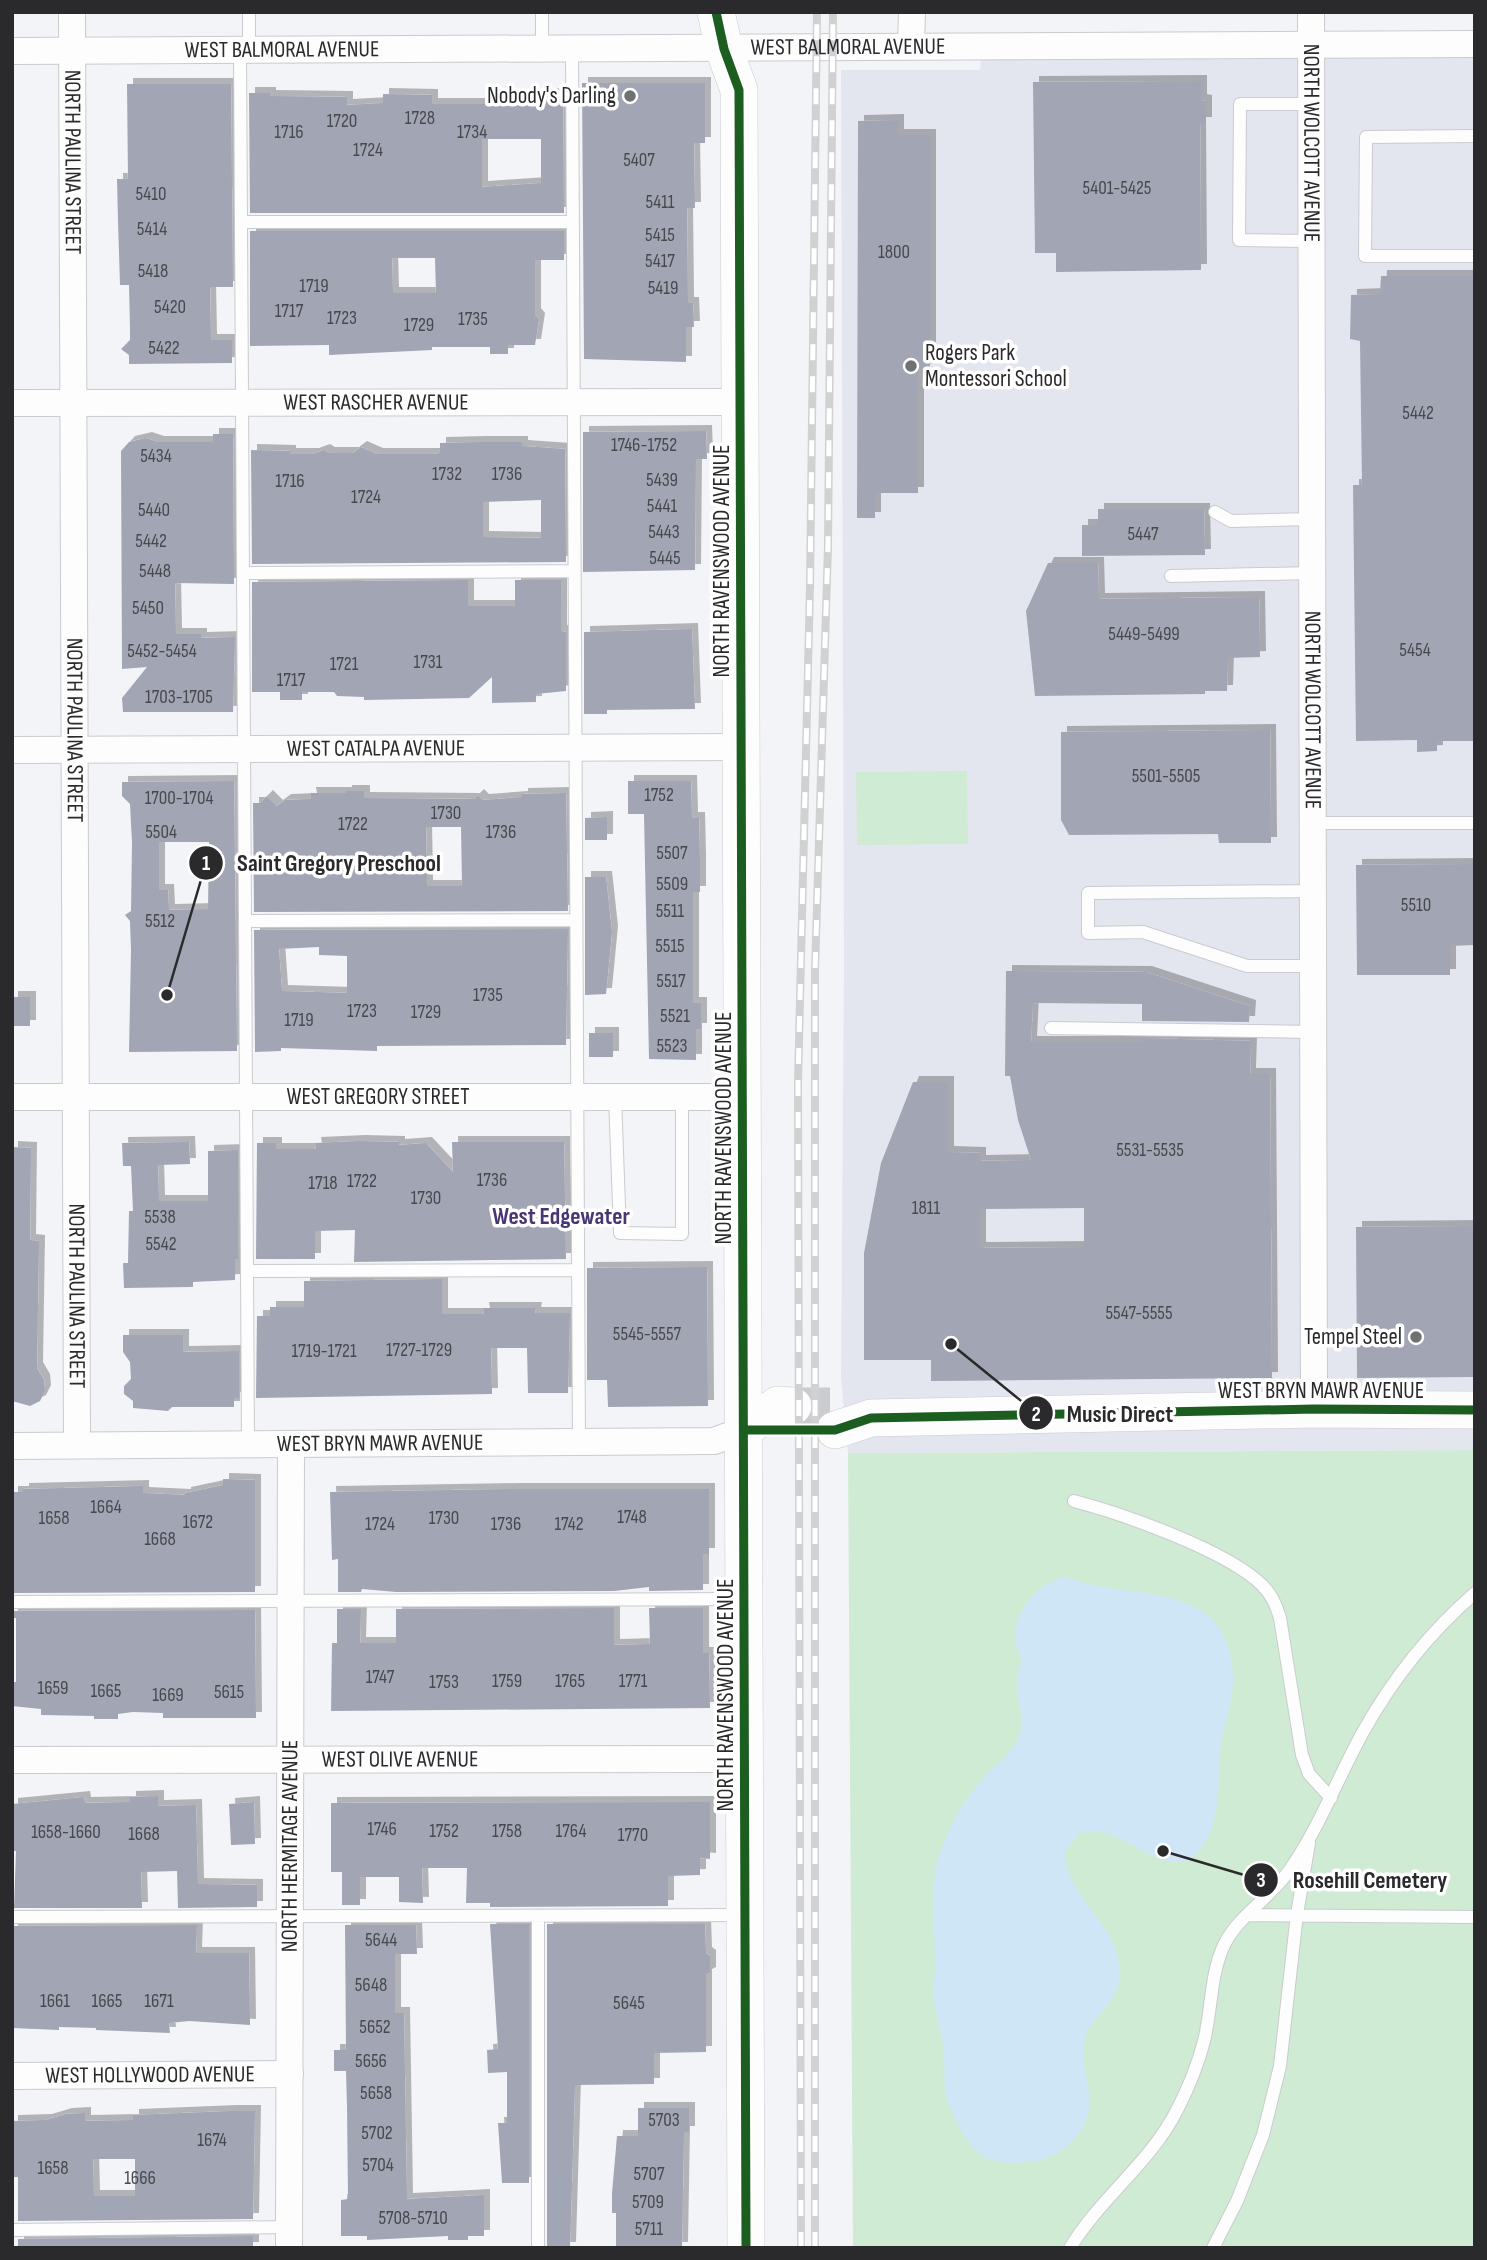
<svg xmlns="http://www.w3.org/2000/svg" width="1487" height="2260" font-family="'Sofia Sans Condensed',sans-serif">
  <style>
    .built { fill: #e4e6ef }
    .green { fill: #cfebd3 }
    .water { fill: #cfe6f6 }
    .building { fill: #a2a5b4; fill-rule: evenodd; filter: url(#shadow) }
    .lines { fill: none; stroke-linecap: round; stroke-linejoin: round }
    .secondary-tunnel { stroke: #cbcccf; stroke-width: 37; stroke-dasharray: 37 18; stroke-linecap: butt }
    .lane-casing { stroke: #cacbce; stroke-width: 14 }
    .street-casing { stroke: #cacbce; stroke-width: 28 }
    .secondary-casing { stroke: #cacbce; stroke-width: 38 }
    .lane { stroke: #fdfdfe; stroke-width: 12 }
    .street { stroke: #fdfdfe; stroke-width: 26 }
    .secondary { stroke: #fdfdfe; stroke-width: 37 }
    .rail-casing { stroke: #d1d1d3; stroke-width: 8 }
    .rail { stroke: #fff; stroke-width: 5; stroke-dasharray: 16; stroke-linecap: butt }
    .cycleway-casing { stroke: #fff; stroke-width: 13 }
    .cycleway { stroke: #1b5e20; stroke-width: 9 }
    .poi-dot { fill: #707173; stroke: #fff; stroke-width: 2.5 }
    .labels { text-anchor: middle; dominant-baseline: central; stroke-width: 7; stroke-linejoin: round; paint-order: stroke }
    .number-label { font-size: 19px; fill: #48494e }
    .street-label { font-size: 23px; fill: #2a2a2c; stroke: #fff }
    .poi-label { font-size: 23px; fill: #2a2a2c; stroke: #fff; text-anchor: end }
    .neighbourhood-label { font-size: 24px; font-weight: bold; fill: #473672; stroke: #fff }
    .leader { fill: none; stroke: #2a2a2c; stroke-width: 2.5 }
    .callout-dot { fill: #2a2a2c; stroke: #fff; stroke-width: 2.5 }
    .mark-label { font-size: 21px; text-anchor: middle; font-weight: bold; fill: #fff }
    .callout-label { font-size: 24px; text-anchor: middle; font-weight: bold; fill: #2a2a2c; stroke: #fff; stroke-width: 7; stroke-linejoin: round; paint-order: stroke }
  </style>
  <defs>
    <filter id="shadow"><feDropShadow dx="6" dy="-6" stdDeviation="0" flood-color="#0004"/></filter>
  </defs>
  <rect width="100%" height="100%" fill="#f3f4f8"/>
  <path class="built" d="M1475 48V1450L848 1453 841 1377 844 968 841 70H980L982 50Z"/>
  <path class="green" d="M967 771 968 844 857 845 856 772Z
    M1475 1450V2248H853L848 1453Z"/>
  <path class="water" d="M1066 1577C1129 1603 1226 1575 1233 1673 1235 1700 1222 1726 1220 1752 1217 1793 1223 1831 1189 1861 1145 1868 1123 1824 1080 1832L1065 1852C1064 1895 1121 1926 1120 1974 1119 2007 1088 2015 1084 2042 1079 2066 1096 2091 1086 2120 1080 2140 1055 2159 1035 2161 1017 2164 988 2165 975 2150 964 2138 949 2110 946 2094 943 2081 945 2065 944 2052 942 2034 936 2017 934 2000 933 1984 936 1968 935 1952 934 1919 929 1885 940 1853 949 1825 966 1797 985 1776 995 1765 1010 1754 1017 1741 1030 1717 1007 1686 1022 1664 1022 1656 1017 1650 1016 1643 1011 1613 1038 1581 1066 1577Z"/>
  <path class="building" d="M1201 81V100L1206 101V123H1200L1201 270 1056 272V253H1035L1033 82Z
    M582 83H705V143H694L695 208H687L688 303H693L694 327H686V362L584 359Z
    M127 84H231L233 287H210L211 340H232V363L129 364V355L121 349 130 340V329L129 285H120L118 221 117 179H128Z
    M249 93H270V96L347 97V105L383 103V94L432 95V104H487V96L563 94 564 213H250ZM482 139H541V183L482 187Z
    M898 120V135H930V369L918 370V493H875V518H857L858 121Z
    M250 231H564V260H535V314L539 319 535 345H508V354H490V347H432V350L329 355V345L250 346ZM392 258H435L436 293H393Z
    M1381 276H1475V741H1437V751L1417 752V740L1356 741 1353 485H1362L1360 341 1350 339 1351 295 1380 294Z
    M706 431 707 459H696L695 570 583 572V432Z
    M213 434H233L234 584 175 583 176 634H201V638L235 637 233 712H123L122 698 147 667 122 669 121 451 129 442 146 438 158 442H213Z
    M480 442H522V446L565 449 566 562 252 564 251 450 290 451V454H313L324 450 329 453H353L361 447 377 454H434L440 453V443ZM541 500V538L483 537V502Z
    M1098 509H1204L1205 555 1082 556V525H1098Z
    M1048 563H1098L1099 599 1259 597 1260 657 1228 658 1227 691H1205V694L1035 696 1026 611Z
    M468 580V606H515V580H561V631L566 632V691L536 694V702L492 703V677L469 698 364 700V697L337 696 334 692H302V700H280V692H252V582Z
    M692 629 695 709 607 710V714H584V632Z
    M1270 730 1271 843H1219L1218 834 1069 835 1061 820V732Z
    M234 781 237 1051 129 1052 131 950 130 921 125 915 131 911 132 843 130 804 122 796V782ZM159 842H209L208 909 169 910 168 890H159Z
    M628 781H691L692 818H699L700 861V892H693V1003H701V1029H696V1060L649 1059 644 814H628Z
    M346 791H364V798L474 799 478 795 483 800 522 797V794L566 793 568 911 254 912 253 803H260L267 796 277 806 285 800 311 799 310 793H346ZM426 827H461L462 886H427Z
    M607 817V840H585V818Z
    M1475 864V945L1450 946V975H1357L1356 865Z
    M585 877H606L612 932 606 994 585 995Z
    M568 929 566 1045 377 1046V1051L281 1048V1051L255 1052 254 930ZM319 947V955L347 956V993L282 991 279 949Z
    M1006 971 1146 972 1250 1006 1249 1022 1142 1021V1004L1033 1003 1031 1042H1143V1038L1251 1041 1250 1074H1270L1272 1378 931 1381V1360H864V1253L881 1163 913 1082H948V1152L980 1153V1161L1031 1160 1018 1120 1010 1076H1005ZM1084 1208V1247L980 1248V1209Z
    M12 997H30V1026H12Z
    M589 1033H613V1057H589Z
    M359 1141 399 1142V1145L426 1143 453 1172 452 1142H564L566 1259 354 1262 355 1230 315 1231V1259H256L257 1143H276V1149H316L315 1143Z
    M189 1142 190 1164 158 1165 159 1201H208V1151L238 1150V1259H235V1280L193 1282V1287L124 1288 123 1263H128L129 1211H133L131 1166H123L122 1143Z
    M12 1147 31 1148 30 1240 39 1241 37 1368 44 1380 45 1391 40 1401 30 1406 12 1401Z
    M1475 1226V1377L1357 1378 1356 1227Z
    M707 1267 708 1406 608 1407 607 1380H587V1268Z
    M442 1279V1314H484L483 1308H536L535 1313H570L568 1393H528L527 1348H491L492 1394 256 1398 257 1316H270V1307H304V1281Z
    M123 1335H183V1352L239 1351V1398H234V1407H172L168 1411 133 1408V1401L124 1394V1386L131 1379 130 1362 123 1352Z
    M223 1479 255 1480V1592L12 1593V1492H23V1489L143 1486V1493L185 1495V1493L223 1485Z
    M517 1489H709V1554H703V1590L649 1591V1587L614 1591 396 1592 362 1589 361 1592H338V1559L332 1560 330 1492Z
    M614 1608V1645L650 1644 649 1608H703V1653H709L710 1708 331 1711 332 1643H337V1609H361L360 1643H396V1609Z
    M255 1610 256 1718H163V1713L133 1712 118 1714V1719H94V1716L41 1715V1709L12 1706V1682H16V1618H12V1611Z
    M158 1796V1806L196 1805 198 1884 257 1885V1907L178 1908 177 1871 141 1872 142 1908H14L16 1851H12V1804L84 1797 85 1803 130 1802V1797Z
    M254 1802 255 1844 231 1845 229 1804Z
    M710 1802V1859L700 1858V1875L668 1876V1906L490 1907V1903H466L467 1868H422L423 1903 399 1902V1877H360V1905H342V1872H331V1803Z
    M490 1924H529V2183H502L498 2123H507V2072L488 2073 487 2050 498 2049Z
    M547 1924H705L706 1953 710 1956V1973L706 1975V2052L654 2053V2084L575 2085 570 2248H547Z
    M197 1925 196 1953H249L250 2025 189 2021 169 2023 170 2033 96 2030V2028L59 2027V2030L12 2028V1926Z
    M345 1925H416L417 1954H395V2013H404L407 2199 484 2195V2236H468V2240H448V2236L367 2240V2236H341V2200L348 2199 347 2106 346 2071H334V2050H346Z
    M638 2108H689V2132H684L682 2248H616V2213H612V2193L617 2136H638Z
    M231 2111H255L253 2219 18 2221V2177H12V2121L46 2120 66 2114 85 2113V2121L133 2120V2115ZM93 2159H135V2196H94Z
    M253 2236V2248H18V2239Z"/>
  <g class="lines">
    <path class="secondary-tunnel" d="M793 1406H835"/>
    <g class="lane-casing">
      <path id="lane" d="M249 12V50
        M542 12V49
        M572 49 579 1442
        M240 50 248 1444
        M1311 104H1240L1239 240 1311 241
        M1475 136 1366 137 1365 256H1475
        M241 222H573
        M1215 512 1231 521 1312 519
        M243 573 574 571
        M1171 576 1312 573
        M1312 823H1475
        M1313 891 1088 893V933L1143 932 1247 966H1313
        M245 921 576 920
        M1051 1028 1313 1032
        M615 1097 620 1233 682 1234V1097
        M247 1271 578 1270
        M1074 1501C1123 1514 1226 1550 1262 1585 1272 1595 1276 1605 1280 1618L1302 1755 1309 1774 1331 1798
        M12 1602 740 1599
        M1249 1915 1475 1917
        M12 1917 743 1915
        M12 2230 289 2227
        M538 2248V1916
        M1070 2248C1100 2198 1151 2162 1177 2110 1188 2089 1198 2064 1204 2041 1212 2009 1210 1973 1225 1943 1240 1914 1273 1896 1291 1868 1320 1826 1338 1777 1363 1732 1392 1680 1430 1632 1475 1593
        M1213 2248 1237 2201 1263 2135 1280 2066 1297 1914 1309 1843"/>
    </g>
    <g class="street-casing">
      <g id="street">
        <path id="s1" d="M72 12 77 1445"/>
        <path id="s2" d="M1311 12 1314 1409"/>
        <path d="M911 45 912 12"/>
        <path id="s3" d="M12 51 1475 44"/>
        <path id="s4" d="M12 403 740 402"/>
        <path id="s5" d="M12 750 741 747"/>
        <path id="s6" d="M12 1097H744"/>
        <path id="s7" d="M12 1446 714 1441 744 1430"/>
        <path id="s8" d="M12 1760 745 1759"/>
        <path id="s9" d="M12 2076 290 2074"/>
        <path id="s10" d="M289 2248 291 1444"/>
      </g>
    </g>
    <g class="secondary-casing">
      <path id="secondary" d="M716 12 724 49 739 90 746 2248
        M744 1430 778 1405 793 1406
        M835 1430 871 1418 1314 1409 1475 1410"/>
    </g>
    <use href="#lane" class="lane"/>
    <use href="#street" class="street"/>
    <use href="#secondary" class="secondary"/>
    <g class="rail-casing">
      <path id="rail" d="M801 2248 798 1082 810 586 817 12
        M815 2248V971L828 546 833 12"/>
    </g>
    <use href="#rail" class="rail"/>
    <g class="cycleway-casing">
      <path id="cycleway" d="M716 12 724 49 739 90 746 2248
        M744 1430H835L871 1418 1314 1409 1475 1410"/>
    </g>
    <use href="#cycleway" class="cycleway"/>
  </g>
  <g class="poi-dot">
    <circle cx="630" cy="96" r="7"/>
    <circle cx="911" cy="366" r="7"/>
    <circle cx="1416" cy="1337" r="7"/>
  </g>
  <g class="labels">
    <g class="number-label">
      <text x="420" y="118">1728</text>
      <text x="342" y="121">1720</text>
      <text x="289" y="132">1716</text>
      <text x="472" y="132">1734</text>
      <text x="368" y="150">1724</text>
      <text x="639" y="160">5407</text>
      <text x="1117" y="188">5401-5425</text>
      <text x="151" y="194">5410</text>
      <text x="660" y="202">5411</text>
      <text x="152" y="229">5414</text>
      <text x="660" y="235">5415</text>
      <text x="894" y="252">1800</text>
      <text x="660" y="261">5417</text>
      <text x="153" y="271">5418</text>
      <text x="314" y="286">1719</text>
      <text x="663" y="288">5419</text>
      <text x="170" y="307">5420</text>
      <text x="289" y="311">1717</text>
      <text x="342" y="318">1723</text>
      <text x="473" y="319">1735</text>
      <text x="419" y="325">1729</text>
      <text x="164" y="348">5422</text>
      <text x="1418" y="413">5442</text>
      <text x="644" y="445">1746-1752</text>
      <text x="156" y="456">5434</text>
      <text x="447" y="474">1732</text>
      <text x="507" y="474">1736</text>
      <text x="662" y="480">5439</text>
      <text x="290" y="481">1716</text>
      <text x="366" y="497">1724</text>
      <text x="662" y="506">5441</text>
      <text x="154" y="510">5440</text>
      <text x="664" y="532">5443</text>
      <text x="1143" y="534">5447</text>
      <text x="151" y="541">5442</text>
      <text x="665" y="558">5445</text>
      <text x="155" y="571">5448</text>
      <text x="148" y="608">5450</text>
      <text x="1144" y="634">5449-5499</text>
      <text x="1415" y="650">5454</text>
      <text x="162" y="651">5452-5454</text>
      <text x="428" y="662">1731</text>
      <text x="344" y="664">1721</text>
      <text x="291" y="680">1717</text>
      <text x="179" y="697">1703-1705</text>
      <text x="1166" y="776">5501-5505</text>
      <text x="659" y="795">1752</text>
      <text x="179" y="798">1700-1704</text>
      <text x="446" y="813">1730</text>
      <text x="353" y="824">1722</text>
      <text x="161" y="832">5504</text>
      <text x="501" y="832">1736</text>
      <text x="672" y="853">5507</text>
      <text x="672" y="884">5509</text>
      <text x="1416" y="905">5510</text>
      <text x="670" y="911">5511</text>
      <text x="160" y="921">5512</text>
      <text x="670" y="946">5515</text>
      <text x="671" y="981">5517</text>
      <text x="488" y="995">1735</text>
      <text x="362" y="1011">1723</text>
      <text x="426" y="1012">1729</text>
      <text x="675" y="1016">5521</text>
      <text x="299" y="1020">1719</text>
      <text x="672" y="1046">5523</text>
      <text x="1150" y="1150">5531-5535</text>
      <text x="492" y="1180">1736</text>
      <text x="362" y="1181">1722</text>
      <text x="323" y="1183">1718</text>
      <text x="426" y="1198">1730</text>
      <text x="926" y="1208">1811</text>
      <text x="160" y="1217">5538</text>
      <text x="161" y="1244">5542</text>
      <text x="1139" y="1313">5547-5555</text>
      <text x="647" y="1334">5545-5557</text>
      <text x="419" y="1350">1727-1729</text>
      <text x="324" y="1351">1719-1721</text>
      <text x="106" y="1507">1664</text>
      <text x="632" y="1517">1748</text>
      <text x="54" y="1518">1658</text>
      <text x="444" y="1518">1730</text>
      <text x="198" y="1522">1672</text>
      <text x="380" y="1524">1724</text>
      <text x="506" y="1524">1736</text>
      <text x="569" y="1524">1742</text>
      <text x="160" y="1539">1668</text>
      <text x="380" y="1677">1747</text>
      <text x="507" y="1681">1759</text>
      <text x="570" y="1681">1765</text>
      <text x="633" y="1681">1771</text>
      <text x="444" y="1682">1753</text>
      <text x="53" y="1688">1659</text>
      <text x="106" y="1691">1665</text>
      <text x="229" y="1692">5615</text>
      <text x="168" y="1695">1669</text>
      <text x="382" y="1829">1746</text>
      <text x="444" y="1831">1752</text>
      <text x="507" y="1831">1758</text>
      <text x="571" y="1831">1764</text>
      <text x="66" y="1832">1658-1660</text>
      <text x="144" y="1834">1668</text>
      <text x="633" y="1835">1770</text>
      <text x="381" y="1940">5644</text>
      <text x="371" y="1985">5648</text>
      <text x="55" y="2001">1661</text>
      <text x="107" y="2001">1665</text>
      <text x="159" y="2001">1671</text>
      <text x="629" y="2003">5645</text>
      <text x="375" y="2027">5652</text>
      <text x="371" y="2061">5656</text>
      <text x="376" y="2093">5658</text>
      <text x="664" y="2120">5703</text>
      <text x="377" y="2133">5702</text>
      <text x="212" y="2140">1674</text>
      <text x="378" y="2165">5704</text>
      <text x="53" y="2168">1658</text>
      <text x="649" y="2174">5707</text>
      <text x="140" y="2178">1666</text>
      <text x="648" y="2202">5709</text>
      <text x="413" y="2218">5708-5710</text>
      <text x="649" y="2229">5711</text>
    </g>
    <g class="street-label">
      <text stroke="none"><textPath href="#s3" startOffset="836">WEST BALMORAL AVENUE</textPath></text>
      <text stroke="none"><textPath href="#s3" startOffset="270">WEST BALMORAL AVENUE</textPath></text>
      <text stroke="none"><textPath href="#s2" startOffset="131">NORTH WOLCOTT AVENUE</textPath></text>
      <text stroke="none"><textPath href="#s1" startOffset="150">NORTH PAULINA STREET</textPath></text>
      <text stroke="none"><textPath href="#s4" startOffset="364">WEST RASCHER AVENUE</textPath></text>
      <text transform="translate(722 561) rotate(-90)">NORTH RAVENSWOOD AVENUE</text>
      <text stroke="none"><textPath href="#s2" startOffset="698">NORTH WOLCOTT AVENUE</textPath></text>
      <text stroke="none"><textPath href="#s1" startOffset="718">NORTH PAULINA STREET</textPath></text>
      <text stroke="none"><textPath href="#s5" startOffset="364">WEST CATALPA AVENUE</textPath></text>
      <text stroke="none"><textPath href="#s6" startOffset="366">WEST GREGORY STREET</textPath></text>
      <text transform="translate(724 1128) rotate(-90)">NORTH RAVENSWOOD AVENUE</text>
      <text stroke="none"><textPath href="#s1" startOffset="1284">NORTH PAULINA STREET</textPath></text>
      <text x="1321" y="1391">WEST BRYN MAWR AVENUE</text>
      <text stroke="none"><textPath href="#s7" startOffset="368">WEST BRYN MAWR AVENUE</textPath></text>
      <text transform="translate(726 1695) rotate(-90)">NORTH RAVENSWOOD AVENUE</text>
      <text stroke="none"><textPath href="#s8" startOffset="388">WEST OLIVE AVENUE</textPath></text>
      <text stroke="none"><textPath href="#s10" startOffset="402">NORTH HERMITAGE AVENUE</textPath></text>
      <text stroke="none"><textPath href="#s9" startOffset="138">WEST HOLLYWOOD AVENUE</textPath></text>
    </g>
    <g class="poi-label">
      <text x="616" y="96">Nobody's Darling</text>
      <text x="925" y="353" text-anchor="start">Rogers Park<tspan x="925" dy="26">Montessori School</tspan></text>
      <text x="1402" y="1337">Tempel Steel</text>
    </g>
    <g class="neighbourhood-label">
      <text x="561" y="1216">West Edgewater</text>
    </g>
  </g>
  <path class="leader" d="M167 995L206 863M951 1344L1036 1413M1163 1851L1261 1880"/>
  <g class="callout-dot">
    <circle cx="167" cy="995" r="7"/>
    <circle cx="951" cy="1344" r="7"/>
    <circle cx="1163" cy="1851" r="7"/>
    <circle cx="206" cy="863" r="18"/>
    <circle cx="1036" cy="1413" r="18"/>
    <circle cx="1261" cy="1880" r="18"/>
  </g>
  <g class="mark-label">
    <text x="206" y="870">1</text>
    <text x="1036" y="1421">2</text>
    <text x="1261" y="1887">3</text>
  </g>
  <g class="callout-label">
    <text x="339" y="871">Saint Gregory Preschool</text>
    <text x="1120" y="1422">Music Direct</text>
    <text x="1370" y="1888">Rosehill Cemetery</text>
  </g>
  <rect width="1487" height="2260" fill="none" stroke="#2a2a2c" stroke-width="28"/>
</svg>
